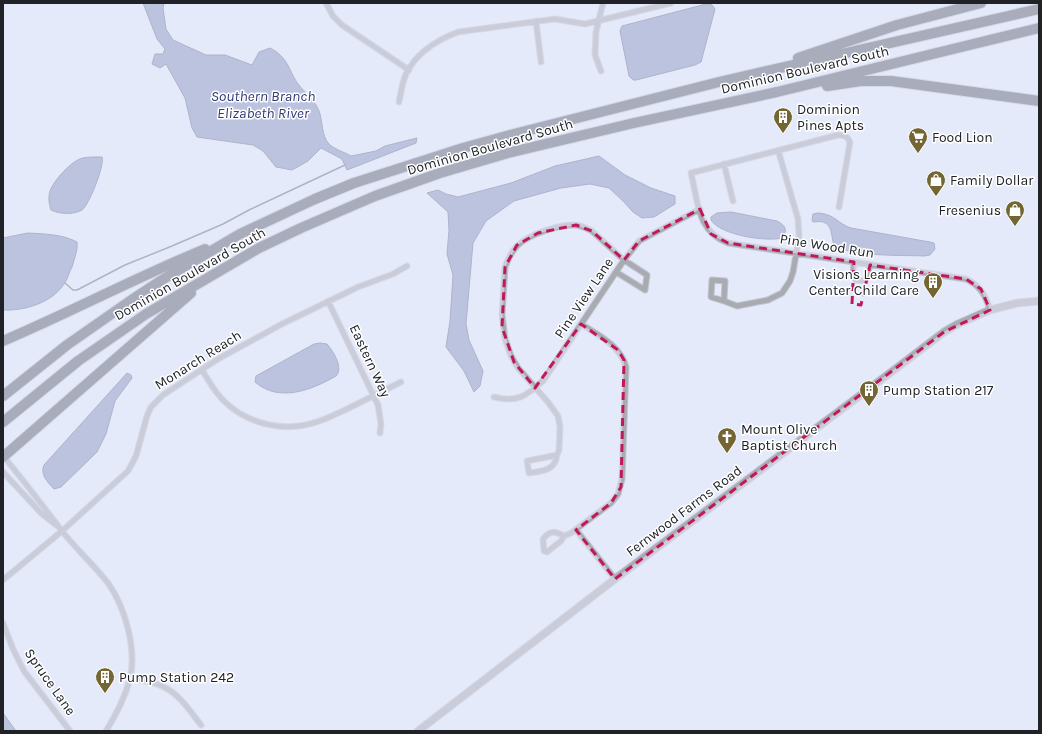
<svg xmlns="http://www.w3.org/2000/svg" width="1042" height="734" font-family="Karla,sans-serif">
  <style>
    .water { fill: #8a95bf; stroke: #6a7291 }
    .lines { fill: none; stroke-linecap: round; stroke-linejoin: round }
    .stream { stroke: #6a7291; stroke-width: 1.5 }
    .minor-casing { stroke: #c2c6d4; stroke-width: 7 }
    .tertiary-casing { stroke: #c2c6d4; stroke-width: 9 }
    .motorway-casing { stroke: #c2c6d4; stroke-width: 12 }
    .minor { stroke: #a9abb1; stroke-width: 5 }
    .tertiary { stroke: #a9abb1; stroke-width: 7 }
    .motorway { stroke: #5e6270; stroke-width: 10 }
    .marked { fill: none; stroke: #c2185b; stroke-width: 3; stroke-dasharray: 8 5; stroke-linejoin: round }
    .labels { text-anchor: middle; dominant-baseline: central; stroke-width: 3; stroke-linejoin: round; paint-order: stroke }
    .street-label { font-size: 14px; fill: #202227; stroke: #fff }
    .poi-label { font-size: 14px; fill: #202227; stroke: #fff; text-anchor: start }
    .water-label { font-size: 15px; font-style: italic; fill: #303a71; stroke: #fff }
  </style>
  <rect width="100%" height="100%" fill="#e5eafa"/>
  <path class="water" d="M143 3H164L163 8 166 29 173 40 206 55H225L252 65 259 52 270 48C288 57 288 69 298 84 305 93 315 100 319 111 323 121 321 135 329 144 334 149 344 152 351 156L376 151 385 146 417 138 416 143 347 170 342 159 321 148 308 161 292 170 276 167 263 151 253 145 197 137 192 128 185 98 166 64 160 68 152 64 155 54H163L165 49 157 39Z
    M706 4 712 5 715 9 701 62 695 65 636 80H633L629 76 620 31 622 26Z
    M599 156 625 175 651 188 675 196V204L654 217 642 218 633 212 623 201 609 188 590 184 561 188 514 201 486 221 473 243 466 324 469 340 483 371 480 386 474 392 464 371 446 347 450 321 453 275 447 254 449 230 448 212 427 193 438 190 446 194 458 197 511 183 555 166Z
    M96 157H102C105 165 89 205 82 210 74 215 59 214 51 210 49 204 48 198 50 191 54 180 72 160 83 158 87 157 92 157 96 157Z
    M731 212 777 221C786 226 788 230 782 238 766 242 720 235 711 220V217L717 213Z
    M818 213C835 214 838 224 851 228L930 242 934 243 935 249 930 255 924 256C904 255 850 257 834 245 831 237 833 225 823 222 820 221 816 222 813 222L812 220 813 214Z
    M28 233C44 234 62 234 77 242 78 251 74 259 72 267 69 272 68 279 64 284 52 303 24 311 3 310V238Z
    M320 343 327 344C333 351 344 368 336 376 312 390 279 403 255 382L256 376 314 344Z
    M127 373 131 375 132 378 115 401 106 434 97 452 61 487 54 489C47 482 40 474 44 465Z
    M3 713 16 731H3Z"/>
  <g class="lines">
    <path class="stream" d="M65 283 73 290H77L125 265 172 246 223 224 249 210 345 165"/>
    <g class="minor-casing">
      <path id="minor" d="M326 3 333 16 342 25 409 70
        M536 21 541 62
        M601 71 595 55 596 32 603 3
        M399 102C401 93 402 83 406 74 416 53 437 40 458 32L555 19 585 24 671 3
        M724 164 733 201
        M839 207 850 142C847 136 845 135 838 135L691 173C698 201 697 232 728 243L966 279C980 285 986 296 990 310
        M854 262 853 276 856 280 864 281 866 279 870 265
        M328 301 378 405 381 424 380 433
        M724 301 711 297 712 280 725 281 724 301 737 306 768 300 782 293 790 281 793 272 799 237 798 219 778 150
        M202 370C209 381 215 393 225 402 248 424 283 432 313 423 325 420 336 414 347 409 365 400 383 391 401 382
        M494 397C517 403 526 396 543 381L624 260 639 241 700 209
        M557 455C555 471 542 471 529 473L527 461 557 455 559 450 560 427 558 416 548 402 518 368 511 356 505 339 502 315 505 267C508 259 511 252 517 246 527 235 560 224 574 225 581 225 586 228 592 231L624 260 647 275 645 290 616 272
        M4 457C24 481 43 506 62 531 76 549 94 565 108 583 125 607 137 649 130 679 125 697 116 715 106 731
        M3 472 41 513 56 525
        M576 530 615 579
        M564 536 561 541 547 552 544 551 543 539C550 530 555 531 564 536L571 533 611 503 618 494 622 479 626 367C620 345 598 335 581 324
        M3 580 62 531 128 471 136 456 147 416 151 407 163 395 218 359 282 324 358 287 393 274 407 266
        M3 623 13 649 24 671 70 731
        M130 678C141 680 154 682 164 687 180 695 190 711 201 725"/>
    </g>
    <g class="tertiary-casing">
      <path id="tertiary" d="M418 731 615 579 894 370 944 332 958 324 990 310 1017 303 1039 301"/>
    </g>
    <g class="motorway-casing">
      <path id="motorway" d="M798 58 897 25 981 3
        M827 86 861 81H891L1039 101
        M3 341C71 312 137 277 205 249
        M3 396 67 345 130 301 165 278 240 234 315 199 354 183 463 148 510 135 719 82 1039 9
        M3 422 78 361 146 314 259 248 301 228 375 196 440 173 508 153 634 123 777 92 1039 28
        M3 457 191 293"/>
    </g>
    <use href="#minor" class="minor"/>
    <use href="#tertiary" class="tertiary"/>
    <use href="#motorway" class="motorway"/>
  </g>
  <path d="M0 0H1042V734H0ZM700 209 711 234 728 243 854 262 852 304 861 305 870 265 966 279 981 289 990 310 944 332 615 579 576 530 611 503 621 487 624 360 618 350 581 324 535 388 514 362 502 327 505 267 517 245 538 233 576 225 592 231 624 260 639 241Z" fill="#e5eafa" fill-opacity=".55" fill-rule="evenodd"/>
  <path class="marked" d="M700 209 711 234 728 243 854 262 852 304 861 305 870 265 966 279 981 289 990 310 944 332 615 579 576 530 611 503 621 487 624 360 618 350 581 324 535 388 514 362 502 327 505 267 517 245 538 233 576 225 592 231 624 260 639 241Z"/>
  <defs>
    <g id="building-pin" transform="scale(1)"><path d="M0 17L-7.5 6A9.5 9.5 0 1 1 7.5 6Z" fill="#736633" stroke="#fff"/><path d="M-4-6H4V6H1V3H-1V6H-4ZM-2.5-4.3h1.7v1.8h-1.7ZM.8-4.3h1.7v1.8H.8ZM-2.5-1h1.7V.8h-1.7ZM.8-1h1.7V.8H.8Z" fill="#fff"/></g>
    <g id="supermarket-pin" transform="scale(1)"><path d="M0 17L-7.5 6A9.5 9.5 0 1 1 7.5 6Z" fill="#736633" stroke="#fff"/><path d="M-6-5.5h2.5l.6 2H6L4.5 2H-2.5L-4.4-4H-6ZM-1.5 3.2a1.3 1.3 0 1 0 .1 0ZM3 3.2a1.3 1.3 0 1 0 .1 0Z" fill="#fff"/></g>
    <g id="shop-pin" transform="scale(1)"><path d="M0 17L-7.5 6A9.5 9.5 0 1 1 7.5 6Z" fill="#736633" stroke="#fff"/><path d="M-5-2.5h2.3a2.7 3.5 0 0 1 5.4 0H5L5.5 6h-11ZM-1.5-2.5h3a1.5 2.3 0 0 0-3 0Z" fill="#fff"/></g>
    <g id="church-pin" transform="scale(1)"><path d="M0 17L-7.5 6A9.5 9.5 0 1 1 7.5 6Z" fill="#736633" stroke="#fff"/><path d="M-1.2-6h2.4v3.5h3.3v2.4h-3.3V6h-2.4V-.1h-3.3v-2.4h3.3Z" fill="#fff"/></g>
  </defs>
  <g fill-rule="evenodd">
    <use href="#building-pin" x="783" y="117"/>
    <use href="#supermarket-pin" x="918" y="137"/>
    <use href="#shop-pin" x="936" y="180"/>
    <use href="#shop-pin" x="1015" y="210"/>
    <use href="#building-pin" x="933" y="282"/>
    <use href="#building-pin" x="869" y="390"/>
    <use href="#church-pin" x="727" y="437"/>
    <use href="#building-pin" x="105" y="677"/>
  </g>
  <g class="labels">
    <g class="street-label">
      <text transform="translate(805 70) rotate(-13)">Dominion Boulevard South</text>
      <text transform="translate(490 147) rotate(-16)">Dominion Boulevard South</text>
      <text transform="translate(827 246) rotate(9)">Pine Wood Run</text>
      <text transform="translate(190 274) rotate(-30)">Dominion Boulevard South</text>
      <text transform="translate(584 298) rotate(-56)">Pine View Lane</text>
      <text transform="translate(198 360) rotate(-32)">Monarch Reach</text>
      <text transform="translate(370 361) rotate(65)">Eastern Way</text>
      <text transform="translate(684 511) rotate(-37)">Fernwood Farms Road</text>
      <text transform="translate(50 682) rotate(55)">Spruce Lane</text>
    </g>
    <g class="poi-label">
      <text x="797" y="109">Dominion<tspan x="797" dy="16">Pines Apts</tspan></text>
      <text x="932" y="137">Food Lion</text>
      <text x="950" y="180">Family Dollar</text>
      <text x="1001" y="210" text-anchor="end">Fresenius</text>
      <text x="919" y="274" text-anchor="end">Visions Learning<tspan x="919" dy="16">Center Child Care</tspan></text>
      <text x="883" y="390">Pump Station 217</text>
      <text x="741" y="429">Mount Olive<tspan x="741" dy="16">Baptist Church</tspan></text>
      <text x="119" y="677">Pump Station 242</text>
    </g>
    <g class="water-label">
      <text x="263" y="96">Southern Branch<tspan x="263" dy="17">Elizabeth River</tspan></text>
    </g>
  </g>
  <rect width="1042" height="734" fill="none" stroke="#202227" stroke-width="8"/>
</svg>
